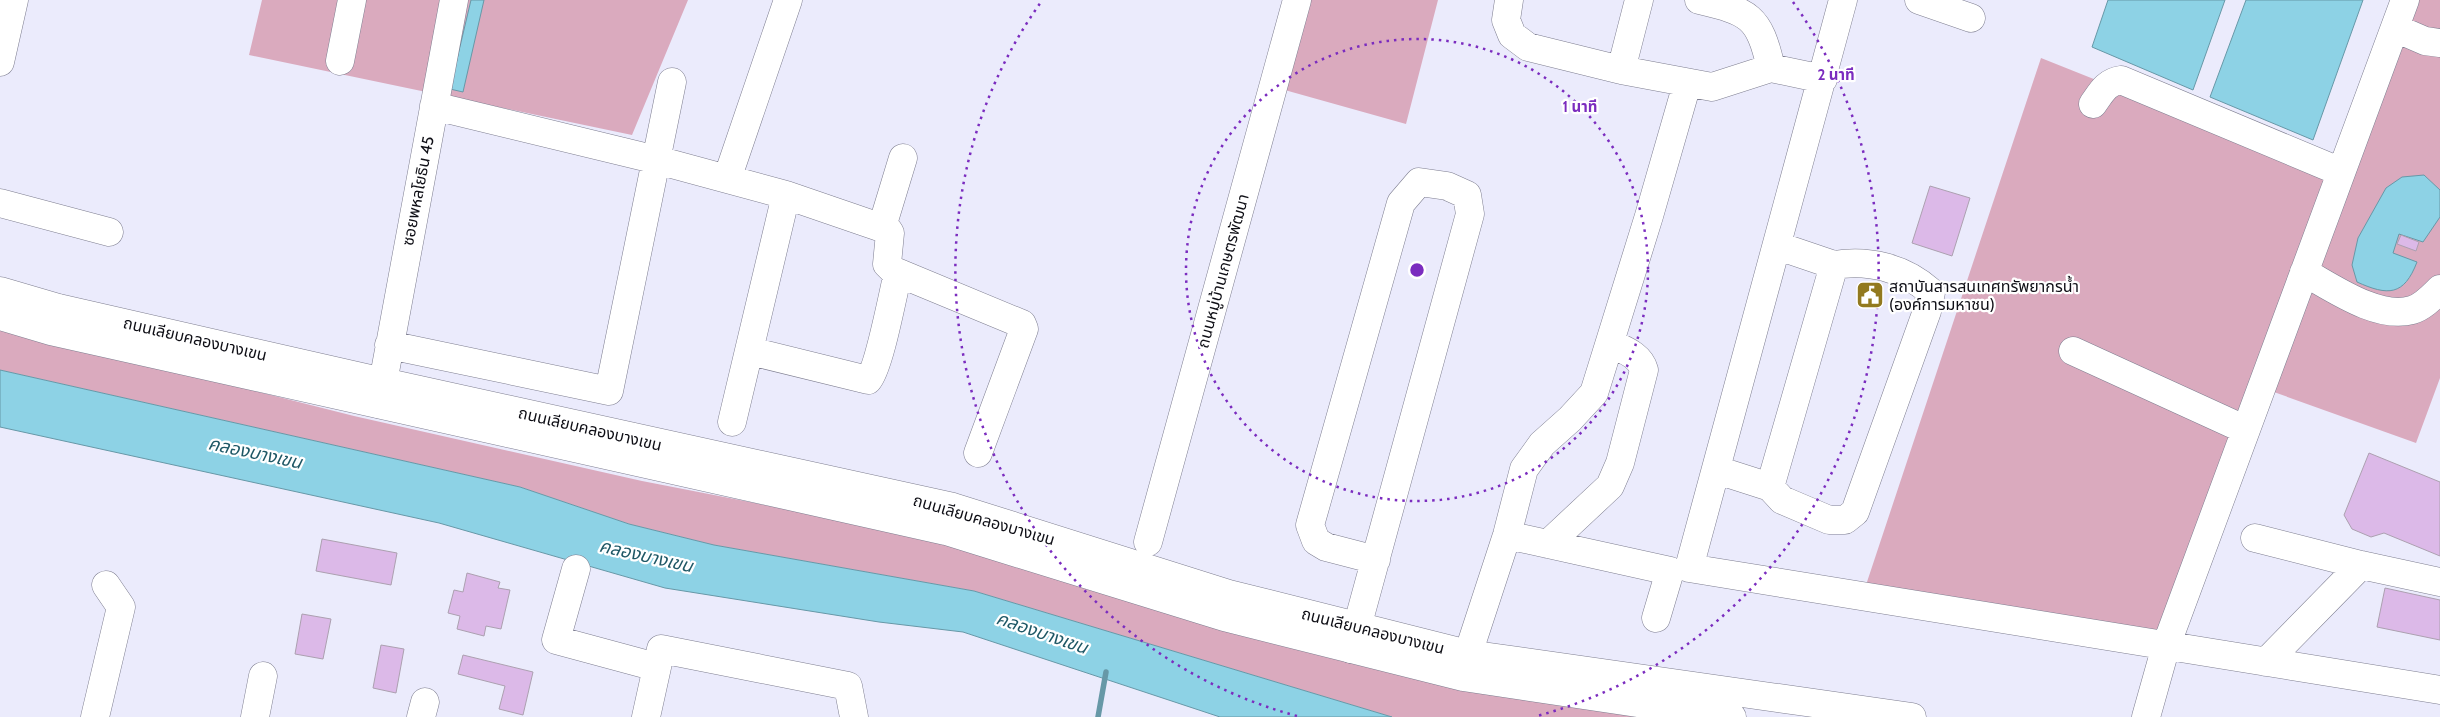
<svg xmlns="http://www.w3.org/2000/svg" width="2440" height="717" font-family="Cabin,'Noto Sans Thai',sans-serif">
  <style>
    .green { fill: #daaabe }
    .water { fill: #8dd2e5; stroke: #6798a7 }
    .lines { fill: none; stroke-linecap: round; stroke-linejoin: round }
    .stream { stroke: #6798a7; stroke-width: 5.5 }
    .building { fill: #dcb9e8; stroke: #aca0b0 }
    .minor-casing { stroke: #7e7e90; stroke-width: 29 }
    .major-casing { stroke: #7e7e90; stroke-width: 29 }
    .minor { stroke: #fff; stroke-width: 28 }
    .major { stroke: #fff; stroke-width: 28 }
    .ring { fill: none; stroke: #7b2cbf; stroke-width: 2.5; stroke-dasharray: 2.5 5 }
    .labels { text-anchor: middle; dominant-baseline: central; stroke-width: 4.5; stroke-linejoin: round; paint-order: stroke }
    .street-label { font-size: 16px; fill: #0f0f16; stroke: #fff }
    .poi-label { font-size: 16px; fill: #0f0f16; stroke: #fff; text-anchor: start }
    .water-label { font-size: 18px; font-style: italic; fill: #1f5866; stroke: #fff }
    .centre { fill: #7b2cbf; stroke: #fff; stroke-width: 2.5 }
    .ring-label { font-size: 15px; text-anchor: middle; font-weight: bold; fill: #7b2cbf; stroke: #fff; stroke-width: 4.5; stroke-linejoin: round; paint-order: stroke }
  </style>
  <rect width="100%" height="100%" fill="#ebebfc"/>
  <path class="green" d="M262 0H688L632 135 249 55Z
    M1300 0H1438L1406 124 1274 87Z
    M2419 0H2440V378L2416 443 2271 391Z
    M2041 58 2332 174 2161 645 1863 594Z
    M0 327 354 416 642 481 939 539 1652 717H1392L974 591 714 545 629 524 520 487 0 370Z"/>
  <path class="water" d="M471 0H484L463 92 450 89Z
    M2108 0H2225L2193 90 2092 47Z
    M2246 0H2363L2313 140 2210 97Z
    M2424 175 2440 190V217L2423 242 2399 234 2393 253 2417 262C2404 296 2388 296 2357 282L2352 265 2358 238 2386 188 2402 177Z
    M0 370 520 487 629 524 714 545 974 591 1392 717H1220L963 632 879 622 665 588 439 523 0 427Z"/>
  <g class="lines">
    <path class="stream" d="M1098 717 1106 672"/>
  </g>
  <path class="building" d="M1930 186 1970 198 1952 256 1912 243Z
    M2401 235 2419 242 2416 251 2397 244Z
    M2369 453 2440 482V556L2384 533 2371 537 2352 529 2344 515Z
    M322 539 397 553 391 585 316 571Z
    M467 573 500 582 498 588 510 590 501 629 486 626 484 636 457 629 460 616 448 613 454 590 463 592Z
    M2385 588 2440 600V640L2377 627Z
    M302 614 331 619 323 659 295 654Z
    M381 645 404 649 396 693 373 688Z
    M463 655 533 672 523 715 499 709 505 686 458 674Z"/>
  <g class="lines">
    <g class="minor-casing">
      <path id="minor" d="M1509 0 1506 20 1512 35 1528 47 1621 70 1712 87 1771 68 1823 79
        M1699 0C1749 12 1759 15 1771 68
        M1843 0 1689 568 2440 690
        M1919 0 1971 18
        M2395 28 2425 41 2440 43
        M340 61 352 0
        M0 62 14 0
        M1621 70 1639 0
        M2093 104C2101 93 2106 82 2121 80L2341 172
        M434 106 657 160 786 195 888 230 890 233 887 264 894 271 1022 324 1024 329 978 453
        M727 179 788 0
        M0 203 109 232
        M882 227 903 158
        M2304 272C2333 288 2378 320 2412 310 2423 307 2432 297 2440 289
        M389 345 609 391 672 82
        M750 351 868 380C879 369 893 293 898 273
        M2073 351 2246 430
        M379 404 454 0
        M732 422 786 195
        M1717 470 1770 487 1834 265 1778 246
        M1770 487 1782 500 1829 520H1845L1855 512 1927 311 1931 292C1904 268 1869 259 1834 265
        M1507 535 1670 571 1656 618
        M2255 538 2361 565 2440 582
        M1148 542 1297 0
        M1548 544 1610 486 1620 463 1644 370C1640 355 1624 350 1610 343
        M576 569 556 640 656 667
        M1351 649 1470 214 1467 195 1447 186 1419 182 1401 203 1310 525 1316 541 1326 547 1376 560
        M1468 654 1507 535 1524 469 1542 444 1570 419 1594 393 1649 216 1687 84
        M2266 662 2361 565
        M95 717 121 607 106 585
        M255 717 263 676
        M421 717 425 702
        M646 717 661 649 848 686 854 717
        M2146 717 2166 646 2405 0"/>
    </g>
    <g class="major-casing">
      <path id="major" d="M0 291 58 308 383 382 953 507 1229 594 1468 654 1912 717
        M0 316 51 331 946 531 1224 617 1463 677 1732 717"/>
    </g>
    <use href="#minor" class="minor"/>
    <use href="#major" class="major"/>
  </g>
  <g class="ring">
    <circle cx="1417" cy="270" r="231"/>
    <path d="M1297 716A462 462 0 0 1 1041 2M1793 2A462 462 0 0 1 1537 716"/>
  </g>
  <defs>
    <g id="civic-square" transform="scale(1.4375)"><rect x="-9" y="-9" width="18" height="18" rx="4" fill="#92791f" stroke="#fff"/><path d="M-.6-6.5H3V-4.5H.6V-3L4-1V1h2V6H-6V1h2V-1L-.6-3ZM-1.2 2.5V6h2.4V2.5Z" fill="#fff"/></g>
  </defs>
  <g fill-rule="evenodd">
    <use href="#civic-square" x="1870" y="295"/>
  </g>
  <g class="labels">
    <g class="street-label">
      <text transform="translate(418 191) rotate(-79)">ซอยพหลโยธิน 45</text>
      <text transform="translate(1223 271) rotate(-75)">ถนนหมู่บ้านเกษตรพัฒนา</text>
      <text transform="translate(195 339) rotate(13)">ถนนเลียบคลองบางเขน</text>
      <text transform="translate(590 429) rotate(13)">ถนนเลียบคลองบางเขน</text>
      <text transform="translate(984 520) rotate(16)">ถนนเลียบคลองบางเขน</text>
      <text transform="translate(1373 631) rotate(14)">ถนนเลียบคลองบางเขน</text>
    </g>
    <g class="poi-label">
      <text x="1889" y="286">สถาบันสารสนเทศทรัพยากรน้ำ<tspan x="1889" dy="18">(องค์การมหาชน)</tspan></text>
    </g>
    <g class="water-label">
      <text transform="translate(255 453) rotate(12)">คลองบางเขน</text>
      <text transform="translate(646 556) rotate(13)">คลองบางเขน</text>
      <text transform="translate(1042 633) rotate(19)">คลองบางเขน</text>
    </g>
  </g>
  <circle cx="1417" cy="270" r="8" class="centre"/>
  <g class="ring-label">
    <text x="1836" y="80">2 นาที</text>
    <text x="1580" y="112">1 นาที</text>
  </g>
</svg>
